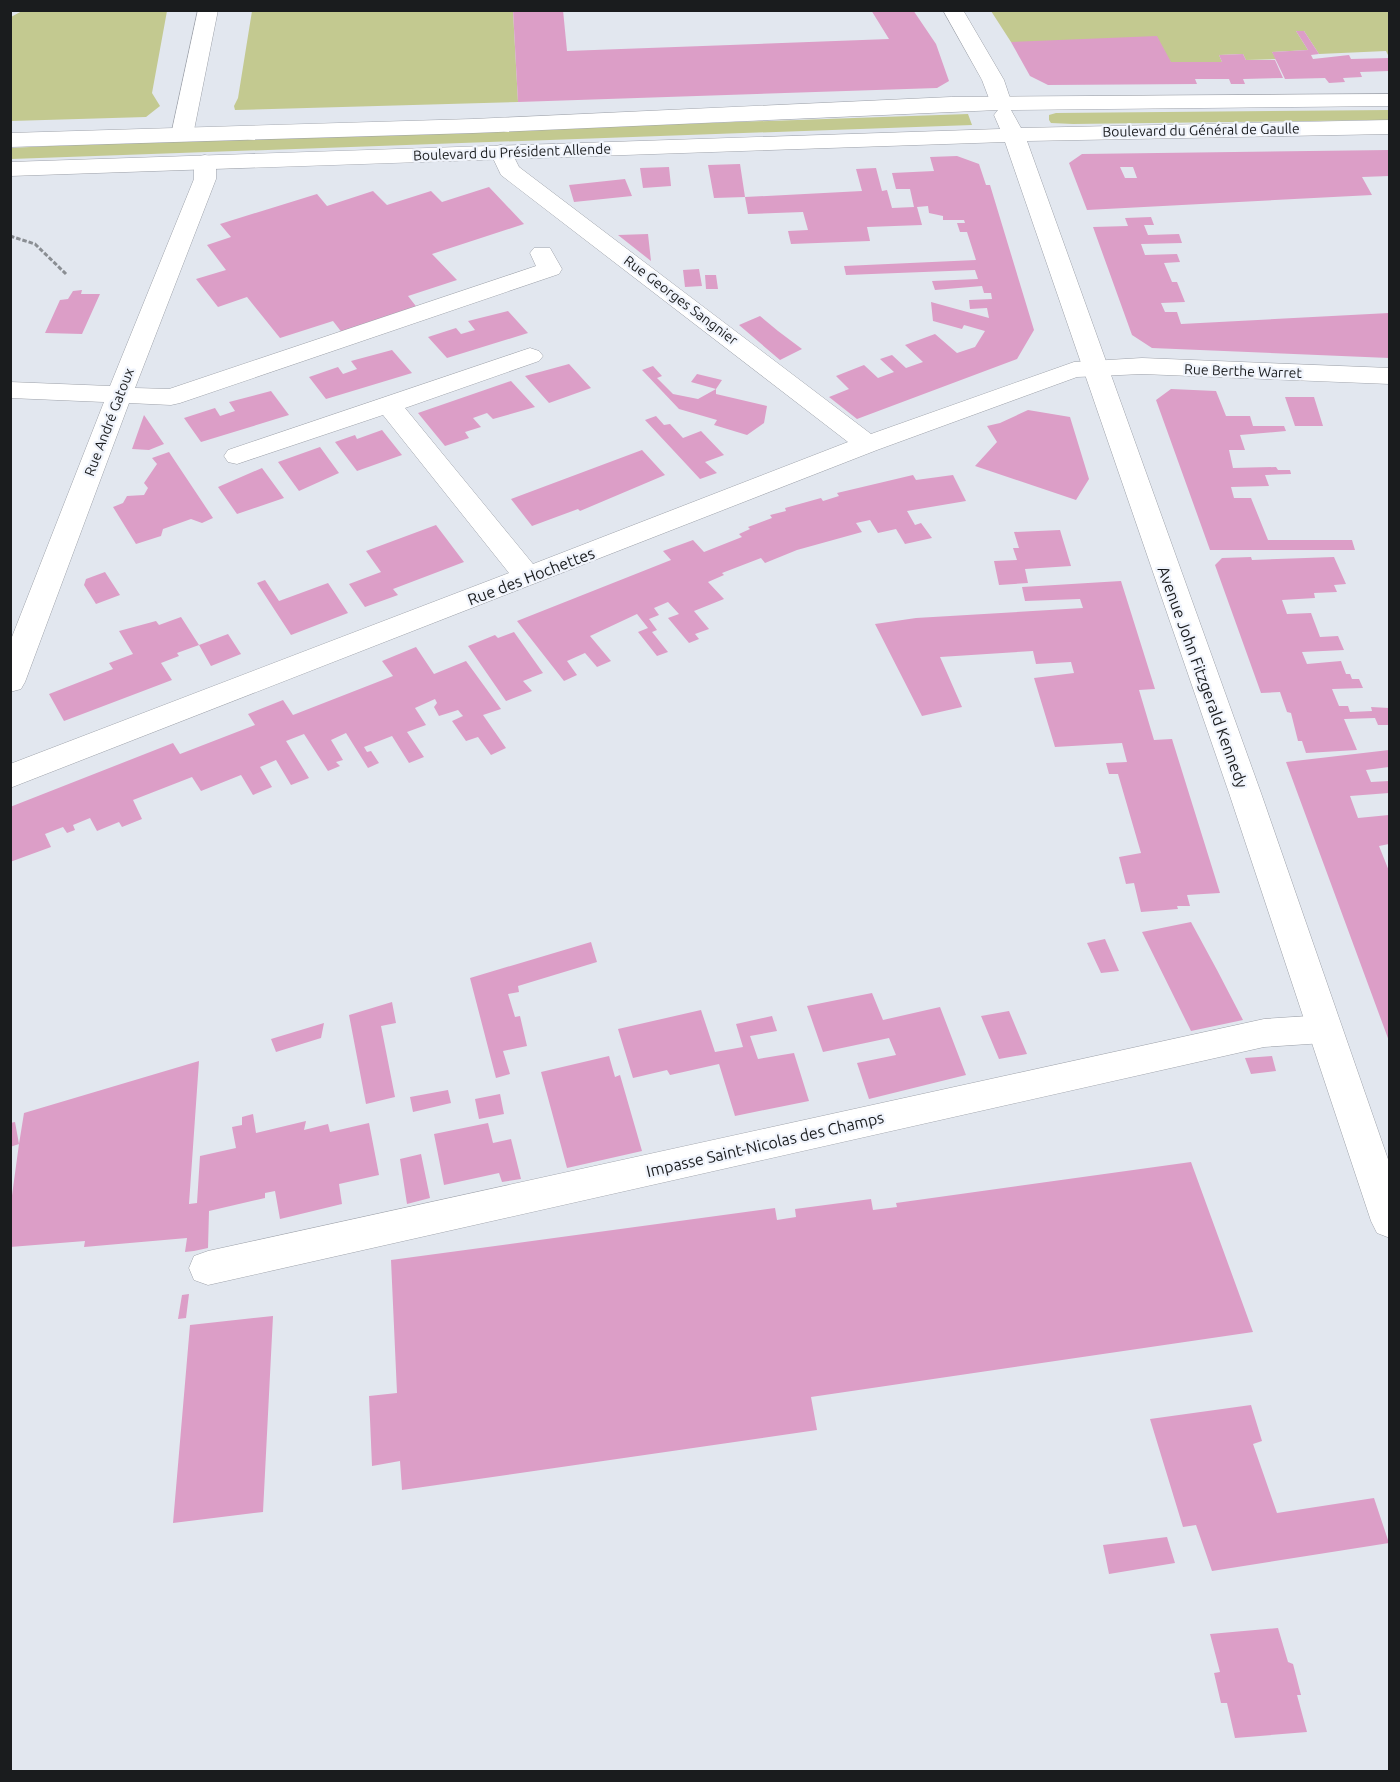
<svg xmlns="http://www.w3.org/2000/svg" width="1400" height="1782" font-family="Ubuntu,sans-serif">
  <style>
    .green { fill: #c3c990 }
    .building { fill: #dc9ec7; fill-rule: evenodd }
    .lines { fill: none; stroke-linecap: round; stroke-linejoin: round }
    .minor-casing { stroke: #9ea2aa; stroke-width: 1 }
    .major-casing { stroke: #9ea2aa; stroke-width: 1 }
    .path { stroke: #8a8e93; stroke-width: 3; stroke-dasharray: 4.5 2; stroke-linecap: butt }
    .minor { fill: #fff; fill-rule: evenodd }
    .major { fill: #fff; fill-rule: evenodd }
    .labels { text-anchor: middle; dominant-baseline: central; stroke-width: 4.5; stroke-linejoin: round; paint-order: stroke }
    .far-street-label { font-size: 14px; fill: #1a1c1e; stroke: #f0f4fc }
    .street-label { font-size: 16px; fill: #1a1c1e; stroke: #f0f4fc }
  </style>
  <rect width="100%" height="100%" fill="#e2e7ef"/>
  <path class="green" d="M22 11H167L152 93 160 106 146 117 11 121V17Z
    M252 11H513L518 102 235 110 234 106 238 98Z
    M991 11H1389V57L1386 51 1319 54 1304 31H1296L1308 50 1272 52 1277 59 1246 60 1243 54 1219 55 1222 62H1171L1031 42H1011Z
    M1390 110 1389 120 1073 124 1051 123 1049 120V115L1056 113Z
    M968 114 972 125 11 159V148L49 146Z"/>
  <path class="building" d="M513 10H563L567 51 889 39 871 10H913L936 44 949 81 937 88 518 102Z
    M1296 31H1304L1319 54 1311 55 1313 59 1349 55 1351 59 1389 58V71L1360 72 1362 77 1343 78 1345 82 1329 83 1325 78 1285 79 1272 52 1308 50Z
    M1157 36 1171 62H1222L1219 55 1243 54 1246 60H1275L1283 78 1243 79 1245 84H1231L1229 79H1195L1197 84 1048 85 1030 76 1011 42Z
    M1389 150V176L1362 177 1372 195 1087 210 1069 163 1082 154ZM1120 167H1133L1137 178H1125Z
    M957 156 979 164 986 185H990L1034 330 1017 359 857 419 829 397 849 389 836 376 864 365 878 378 894 372 880 359 892 355 906 368 923 362 905 345 935 334 957 353 975 347 985 331 964 325 962 329 933 321 931 302 989 318 987 308 970 309 969 300 992 299 991 293H984L982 286 935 290 932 281 978 279 975 270 846 275 844 266 976 260 967 232H960L957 223H965L964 220H943V216L929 213 928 206 917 207 922 225 867 227 870 241 791 244 788 231 808 230 803 212 748 214 745 197 862 191 856 169 876 168 882 191 887 190 892 208 914 207 910 189H896L892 173 934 171 930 157Z
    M740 164 745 197 714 198 708 165Z
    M669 167 671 186 643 188 640 168Z
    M625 179 632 196 574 202 569 185Z
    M489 187 524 224 432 254 457 280 408 296 419 310 343 334 333 321 280 338 247 297 218 307 196 279 226 270 207 245 231 237 220 224 317 194 327 206 373 191 387 205 431 191 442 202Z
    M1151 217 1154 225H1144L1148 235 1179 234 1182 243 1141 244 1145 255 1177 254 1180 262 1164 263 1172 282H1177L1185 302 1161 303 1165 312H1177L1181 324 1389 313V358L1152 348 1132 335 1093 227 1128 226 1125 218Z
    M648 234 651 261 618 235Z
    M699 269 702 286 685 287 683 270Z
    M705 275H716L718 289H706Z
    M82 290 81 294H100L82 334 45 333 60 300 68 299 73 291Z
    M508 311 528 333 447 358 428 337 456 328 461 334 475 330 468 321Z
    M760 316 778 331 802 349 780 360 739 325Z
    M392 350 412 373 326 399 309 377 338 367 343 374 357 369 351 361Z
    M569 364 591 388 549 403 525 376Z
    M653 366 662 376 657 378 673 394 698 399 716 389V394L767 406 764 423 747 435 714 425 717 420 679 409 642 370Z
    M697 374 722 380 716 389 691 382Z
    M511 381 535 407 493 419 487 413 473 418 481 427 465 432 469 438 445 446 418 413Z
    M1171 389 1216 391 1226 416H1250L1253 426H1284L1286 431 1240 435 1245 450H1229L1233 468 1276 467 1278 470H1290L1291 474 1265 475 1269 486 1231 487 1234 498H1251L1268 540H1352L1355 550H1210L1156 400Z
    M271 391 289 415 201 442 184 418 215 408 220 416 235 411 229 402Z
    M1285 397H1314L1323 426H1295Z
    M1028 410 1070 417 1089 479 1076 500 975 466 997 442 987 426 1000 423Z
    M144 415 164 444 149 450 132 449Z
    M656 416 664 425 670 424 683 438 701 431 724 455 705 462 717 473 700 479 645 420Z
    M382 430 402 455 357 471 335 442 355 435 357 439Z
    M320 447 339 473 299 491 278 462Z
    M642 450 665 475 580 511 578 509 532 526 511 499Z
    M169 452 213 518 202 523 191 519 163 529 161 536 136 544 113 507 123 503 127 496 144 495 148 488 144 483 157 464 152 458Z
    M262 468 284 498 237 514 218 487Z
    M913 475 916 480 953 475 966 501 907 511 915 525 921 523 932 538 905 544 896 529 878 533 870 520 856 523 862 532 797 550 765 563 761 558 722 573 724 575 708 582 724 599 694 611 709 629 695 634 699 639 689 643 668 618 679 614 668 602 654 608 659 615 649 619 657 630 652 632 668 652 657 656 638 632 648 628 637 614 590 636 611 661 597 667 585 653 567 661 577 675 564 681 517 621 671 560 663 551 693 540 704 552 742 537 739 534 750 529 748 527 772 518 770 515 786 511 785 508 821 498 823 501 839 496 837 493Z
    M436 525 464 562 393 589 398 595 365 607 349 584 381 572 366 551Z
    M1060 530 1071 566 1025 569 1028 583 999 585 994 561 1017 560 1013 548H1019L1014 532Z
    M1251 557 1252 560 1334 557 1346 584 1334 585 1337 592 1314 593 1315 598 1282 600 1287 614 1311 613 1320 637 1338 636 1344 650 1302 652 1307 664 1341 661 1346 674H1350L1352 679H1359L1363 688 1332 689 1339 706H1348L1350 712 1372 711 1371 707 1389 708V725H1378L1375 718 1344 719 1357 750 1306 753 1302 741H1298L1291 713 1287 712 1280 692 1261 693 1215 565 1222 558Z
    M105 572 120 595 96 604 84 585 86 579Z
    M265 580 279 601 328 583 348 613 291 635 257 583Z
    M1121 581 1155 689 1139 690 1154 740 1172 739 1220 893 1187 895 1190 906H1177L1178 909 1141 912 1134 883 1126 884 1119 857 1141 853 1118 774H1109L1106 763 1127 762 1122 743 1055 747 1034 678 1074 673 1071 662 1036 664 1033 651 940 657 962 707 922 716 875 624 916 618 1083 608 1080 599 1025 601 1022 587Z
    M181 617 199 645 228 634 241 654 211 666 199 645 177 653 179 656 161 663 172 680 64 721 49 694 113 669 109 663 133 654 119 631 156 621 159 625Z
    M514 632 543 673 523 681 532 691 506 701 468 646 495 635 498 638Z
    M416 647 434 674 466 661 501 709 483 715 506 748 491 755 478 737 466 741 452 721 463 716 458 710 439 716 434 707 437 703 435 699 415 708 426 725 407 732 424 757 409 763 392 736 364 747 367 752 371 751 379 763 368 768 346 733 331 740 343 760 336 762 340 766 328 771 304 734 286 741 309 778 291 785 276 760 260 767 272 787 253 795 241 775 201 791 192 777 133 800 142 819 122 827 119 822 97 831 90 818 73 825 75 830 67 833 63 827 45 834 51 847 10 862V807L173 743 180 754 255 725 248 714 283 700 293 715 393 676 382 661Z
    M1389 750V767L1366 770 1371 782 1389 781V793L1350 796 1358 818 1389 815V844L1379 846 1389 871V1041L1286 762Z
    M1191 922 1217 970 1243 1020 1191 1031 1142 932Z
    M1105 939 1119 971 1101 973 1087 943Z
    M591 942 597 962 518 986 519 992 508 994 515 1017 520 1016 527 1046 503 1051 510 1074 496 1078 470 978Z
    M872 993 883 1020 940 1007 966 1075 869 1099 857 1063 896 1055 889 1038 823 1052 807 1006Z
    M392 1002 396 1023 381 1026 395 1097 366 1104 349 1015Z
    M701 1010 715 1052 743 1047 736 1024 772 1016 777 1031 750 1036 758 1059 794 1053 809 1101 735 1116 719 1064 670 1075 667 1070 633 1078 618 1029Z
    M1009 1011 1027 1054 999 1059 981 1016Z
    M324 1023 321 1038 276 1052 271 1039Z
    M609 1056 615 1077 620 1075 642 1151 567 1168 541 1072Z
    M1272 1056 1276 1071 1251 1074 1245 1058Z
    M199 1061 189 1204 197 1203 200 1156 236 1148 232 1127 242 1125V1117L253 1114 256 1133 306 1121 304 1130 328 1124 330 1132 369 1123 379 1175 339 1184 342 1204 280 1219 275 1191 265 1193V1198L209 1211 208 1248 194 1251 185 1252 187 1238 84 1247 85 1241 10 1247V1210L19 1144 10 1147V1123L15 1122 19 1144 24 1113Z
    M448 1090 451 1103 413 1112 410 1097Z
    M500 1094 504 1114 479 1119 475 1099Z
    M488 1123 493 1143 511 1139 521 1179 502 1182 499 1173 444 1185 434 1134Z
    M421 1154 430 1198 407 1204 400 1159Z
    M1191 1162 1253 1332 811 1397 817 1430 402 1490 400 1461 372 1466 369 1396 397 1393 391 1260 775 1208 777 1220 796 1217 795 1209 871 1199 873 1210 897 1207 896 1203Z
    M189 1294 186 1318 178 1319 182 1295Z
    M273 1316 263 1512 173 1523 190 1325Z
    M1251 1405 1262 1441 1253 1444 1277 1513 1374 1498 1389 1543 1212 1571 1196 1525 1183 1527 1150 1419Z
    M1167 1537 1175 1563 1109 1574 1103 1545Z
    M1278 1628 1288 1662 1293 1664 1301 1695H1297L1307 1732 1235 1738 1227 1703H1221L1214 1673 1220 1672 1210 1634Z"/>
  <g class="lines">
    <g class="minor-casing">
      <path id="minor" d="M198 10H218L193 135 190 140H174L171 135Z
        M943 10H963L1004 80 1012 104 1009 109H993L982 80Z
        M501 145 509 147 519 167 871 434 1074 362 1142 358 1390 368V384L1142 374 1077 377 877 450 10 788V764L509 573 383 415 237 464 228 462 224 456 228 450 521 351 530 348 539 351 543 356 539 361 405 408 533 564 848 442 501 175 490 152 493 147Z
        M205 155 213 157 216 162V179L135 388 169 389 536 266 530 253 534 248H550L562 269 559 274 180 403 171 405 129 403 25 682 21 689 10 692V642L104 402 10 398V382L110 386 194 179V162L197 157Z
        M1324 1015 1336 1019 1341 1029 1336 1039 1324 1043 1264 1047 208 1285 194 1280 189 1268 194 1256 208 1251 1264 1019Z"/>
    </g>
    <g class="major-casing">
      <path id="major" d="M1390 94V106L1011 110 1021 128 1390 120V134L1027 141 1261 793 1390 1165V1238L1377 1233 1371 1221 1229 793 1005 142 10 176V162L1000 129 994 115 998 110 473 133 10 147V133L473 119 951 97Z"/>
    </g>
    <path class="path" d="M10 236 35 244 66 274"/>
    <use href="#minor" class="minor"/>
    <use href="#major" class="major"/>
  </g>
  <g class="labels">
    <g class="far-street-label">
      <text transform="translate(1201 130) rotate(-1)">Boulevard du Général de Gaulle</text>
      <text transform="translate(512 152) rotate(-2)">Boulevard du Président Allende</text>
      <text transform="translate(681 300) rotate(37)">Rue Georges Sangnier</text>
      <text transform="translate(1243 371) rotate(2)">Rue Berthe Warret</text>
      <text transform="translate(109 422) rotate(-69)">Rue André Gatoux</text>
    </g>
    <g class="street-label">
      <text transform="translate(531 576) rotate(-21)">Rue des Hochettes</text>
      <text transform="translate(1203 677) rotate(70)">Avenue John Fitzgerald Kennedy</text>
      <text transform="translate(765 1144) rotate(-13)">Impasse Saint-Nicolas des Champs</text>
    </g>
  </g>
  <rect width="1400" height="1782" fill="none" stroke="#1a1c1e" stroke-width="24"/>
</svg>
